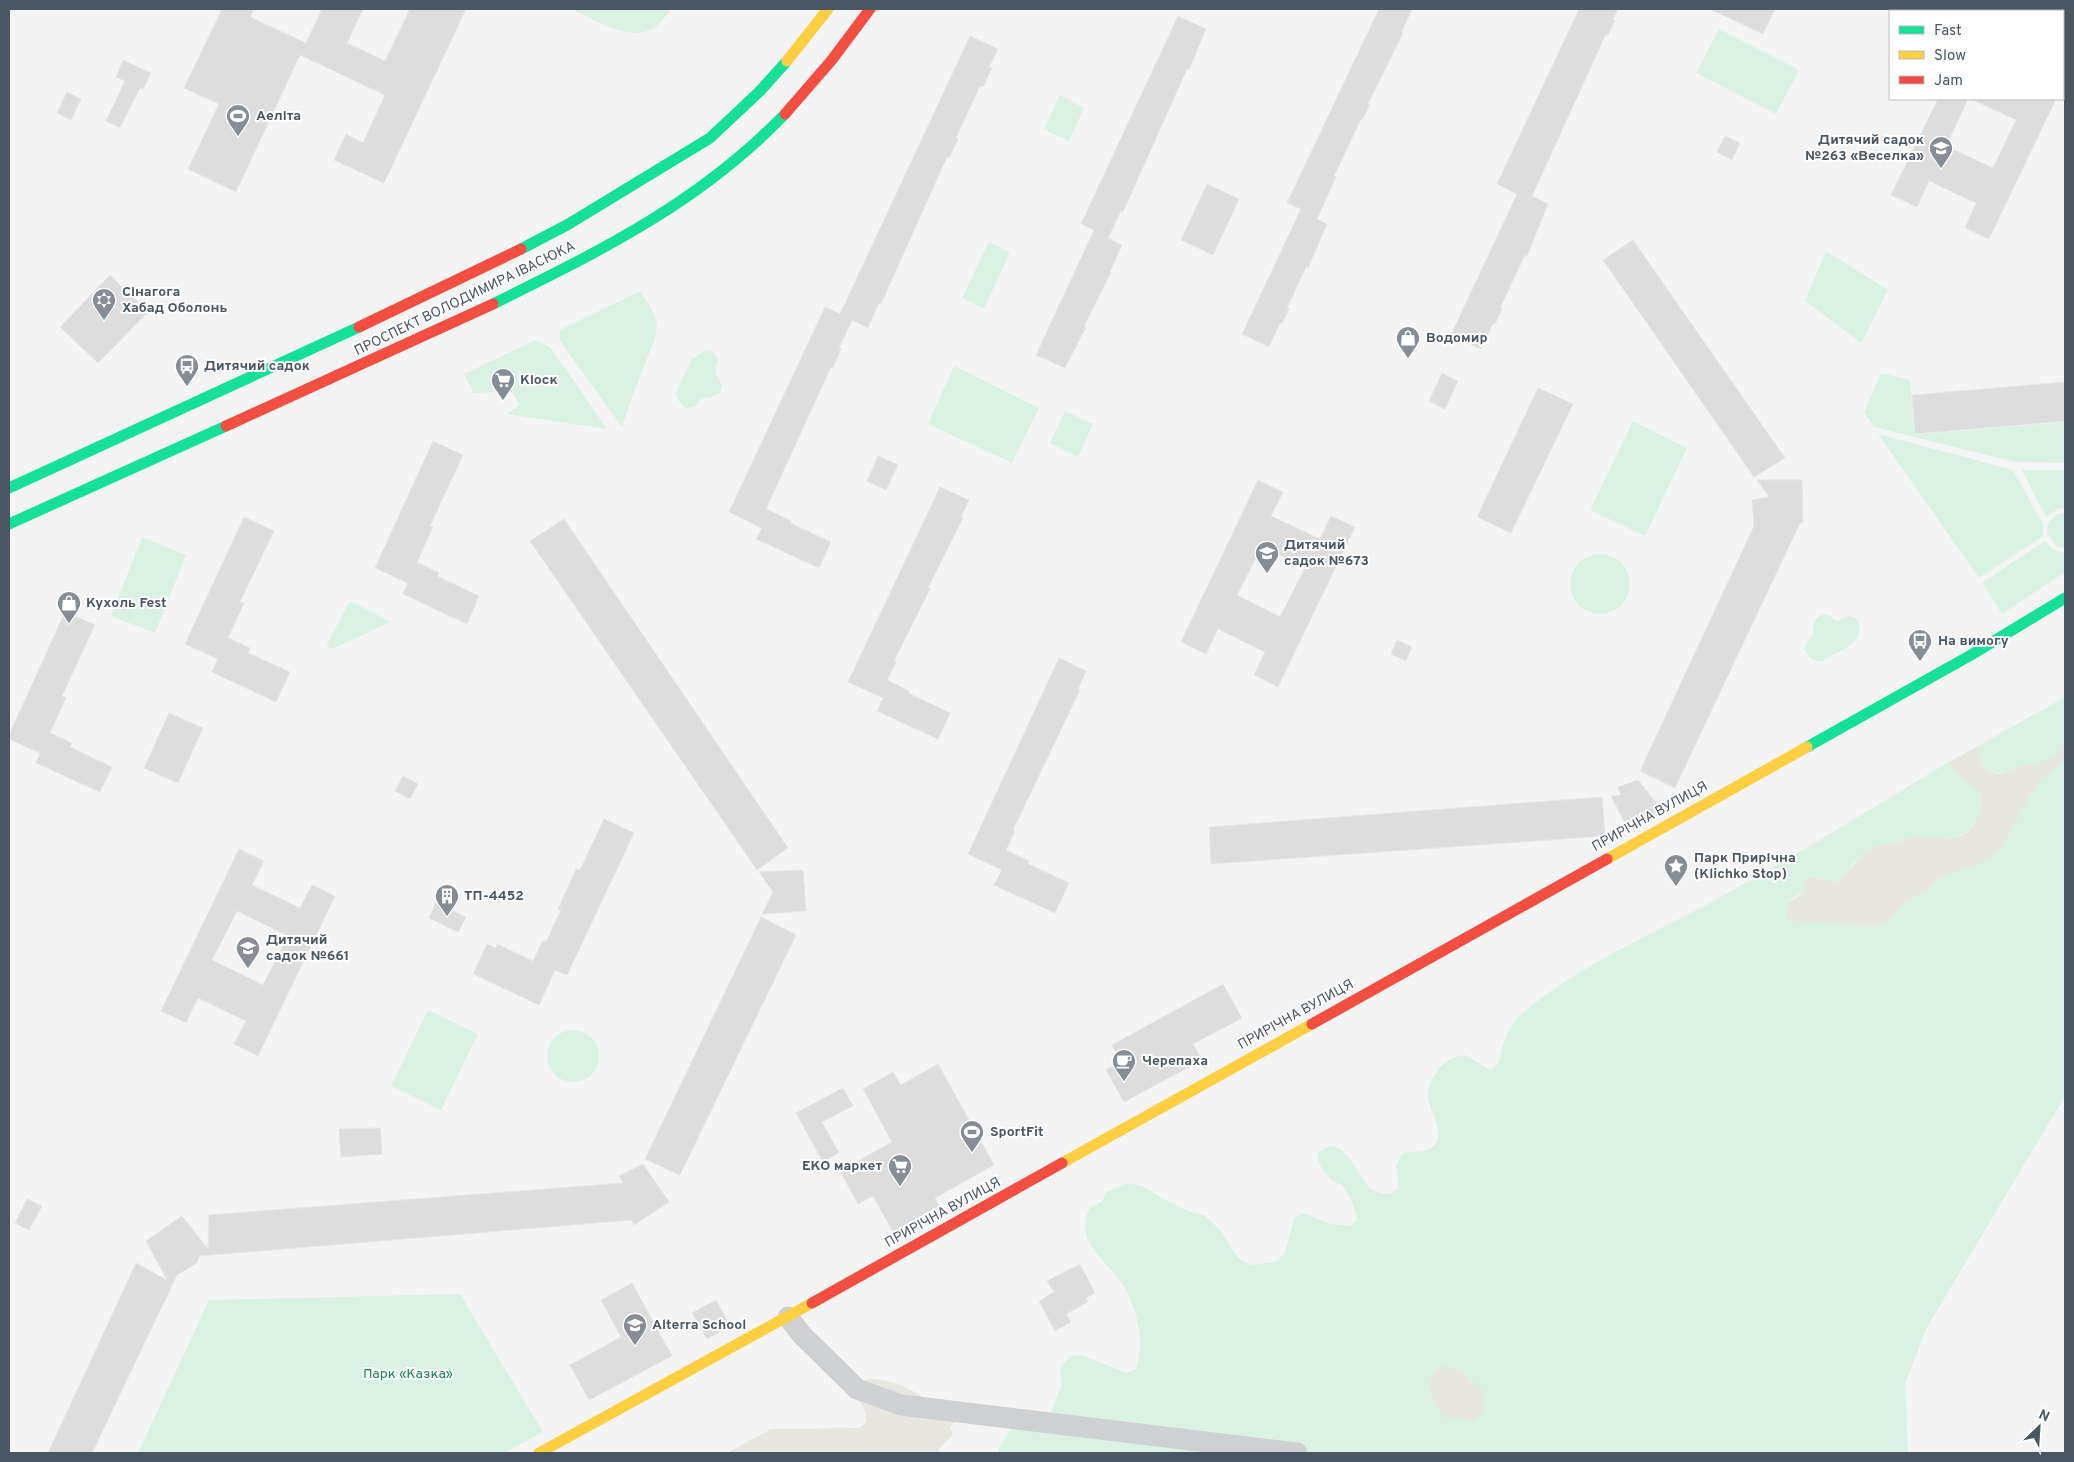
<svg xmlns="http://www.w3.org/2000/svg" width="2074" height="1462" font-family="Overpass,sans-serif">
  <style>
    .green { fill: #d9f2e3 }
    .sand { fill: #e7e6e1 }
    .building { fill: #ddddde; stroke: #e5e6e7; fill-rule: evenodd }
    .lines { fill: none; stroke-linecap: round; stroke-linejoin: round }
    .street { stroke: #ced0d2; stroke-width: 21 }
    .fast { stroke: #16e098; stroke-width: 11 }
    .slow { stroke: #ffcf43; stroke-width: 11 }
    .jam { stroke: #f24e42; stroke-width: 11 }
    .labels { text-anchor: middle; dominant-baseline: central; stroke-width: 4; stroke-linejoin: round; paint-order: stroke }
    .poi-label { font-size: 14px; font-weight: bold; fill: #4a5661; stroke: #fff; text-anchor: start }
    .street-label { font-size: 14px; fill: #4a5661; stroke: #fff }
    .park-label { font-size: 14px; fill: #17864f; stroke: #fff }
  </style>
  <rect width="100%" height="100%" fill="#f4f4f4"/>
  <path class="green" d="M572 9H670C647 54 604 24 572 9Z
    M1719 29 1799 70 1776 114 1696 73Z
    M1060 95 1084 108 1069 141 1044 129Z
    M989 242 1010 252 984 309 962 298Z
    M1826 251 1888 290 1861 343 1805 301Z
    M640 291 652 309 657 324 655 338 632 397 622 427 560 341V330Z
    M536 340 551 348 607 429 507 414 520 405 507 384 492 392 474 393 464 374Z
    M706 350 713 352 718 359 715 372 722 385 720 393 712 397 702 398 694 407 685 408 678 400 676 394 678 387 692 359Z
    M954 366 1039 408 1012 463 928 424Z
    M1881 373 1910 380 1914 435 2065 422V463L2016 462 1874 427 1864 412Z
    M1065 411 1093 424 1078 457 1050 443Z
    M1633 421 1687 448 1645 536 1590 510Z
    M1878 434 2013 470 2043 524V536L1979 578Z
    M2022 470H2065V508L2058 509 2046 517Z
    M2065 513V548L2056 546 2047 533C2047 521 2053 514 2065 513Z
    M142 537 186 555 155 633 111 616Z
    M2045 541 2054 550 2065 553V572L2002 614 1982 583Z
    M1570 584a30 30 0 1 1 60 0a30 30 0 1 1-60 0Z
    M350 601 391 622 332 649 326 646Z
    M1827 614 1837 621 1848 616 1856 618C1870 642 1840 650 1822 661 1813 662 1808 657 1804 649L1810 637 1814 635C1810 624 1816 615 1827 614Z
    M2065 697V746C2057 753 2046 763 2035 766 2031 767 2027 766 2023 767 2008 772 2000 777 1985 768L1976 747Z
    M2065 760V1096L1926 1329 1905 1384 1908 1453H999V1448L1010 1430 1028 1426 1050 1414 1062 1384 1060 1368 1070 1356 1081 1355 1127 1373 1136 1369C1145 1341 1138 1312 1124 1287 1109 1259 1072 1245 1090 1207L1102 1202 1106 1192 1127 1183 1145 1187 1163 1199 1190 1212 1204 1215 1220 1230 1238 1258 1251 1265 1275 1262 1285 1253 1294 1218 1303 1213 1331 1224 1351 1226 1357 1219 1352 1201 1342 1185 1332 1181 1325 1173 1318 1162V1154C1342 1127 1358 1178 1371 1189 1376 1193 1383 1194 1390 1194L1399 1187 1396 1165 1403 1153C1410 1151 1420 1153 1426 1150 1453 1140 1428 1112 1428 1096 1427 1086 1432 1079 1437 1071 1445 1060 1453 1057 1466 1055L1490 1070 1499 1062C1503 1042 1508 1024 1526 1010 1579 966 1654 933 1715 900 1794 857 1870 809 1947 763 1956 773 1972 781 1978 792 1984 800 1982 808 1978 817 1964 846 1939 836 1914 838 1901 839 1885 845 1873 849 1868 851 1859 858 1854 862 1848 868 1849 882 1834 882 1828 882 1821 878 1815 877 1807 885 1801 896 1790 899L1810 920 1878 927 1889 921 1905 902 1929 889 1939 878 1979 864 2000 850 2034 789 2041 780Z
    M428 1010 478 1034 441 1110 391 1086Z
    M547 1056a26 26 0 1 1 52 0a26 26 0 1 1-52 0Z
    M460 1294 543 1432 504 1453H138L209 1300Z"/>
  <path class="sand" d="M2065 746V760L2041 780 2034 789 2000 850 1979 864 1939 878 1929 889 1905 902 1889 921 1878 927 1787 920C1786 905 1786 903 1799 896L1807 880 1811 877 1836 882C1851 874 1855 857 1871 849 1878 846 1904 839 1912 838 1937 834 1962 849 1977 819 1981 810 1983 803 1980 793L1947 763 1976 747 1985 768C2005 780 2003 770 2021 767 2044 762 2047 763 2065 746Z
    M1444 1366 1460 1370 1484 1392C1485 1405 1485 1413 1474 1421L1459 1417 1446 1418C1432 1402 1426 1390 1434 1371Z
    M869 1379C903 1379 930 1400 954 1422L950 1429 953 1433C949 1442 940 1443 938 1453H727L771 1429 859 1428 866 1422 865 1411 858 1399 862 1383Z"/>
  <path class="building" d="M222 9H254L250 17 306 43 322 9H363L347 43 385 61 410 9H466L384 183 334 160 346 134 363 143 385 95 300 55 236 192 188 169 219 104 184 88Z
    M1379 9H1412L1401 33H1403L1368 104 1370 105 1362 120 1361 119 1334 176 1336 177 1317 219 1327 224 1308 268 1306 267 1287 308 1289 309 1282 324 1280 323 1269 347 1242 334 1301 209 1287 203Z
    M1579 9H1618L1613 19 1615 20 1608 35 1606 34 1532 196 1548 204 1527 256 1525 255 1500 308 1502 309 1495 324 1493 323 1481 349 1451 335 1517 194 1497 184Z
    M1710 9H1775L1763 34Z
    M1178 16 1206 29 1189 70 1187 69 1123 212 1121 211 1108 238 1122 245 1110 272H1111L1084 326 1086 327 1065 368 1036 355 1094 230 1081 224Z
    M970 36 998 49 989 67 992 68 983 87 980 86 956 138 958 139 949 158 947 157 881 304 879 303 868 328 852 320 839 348 841 349 833 368 831 367 766 509 791 521 790 523 831 542 819 568 756 539 762 528 729 512 825 307 840 314Z
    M123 60 151 73 143 89 140 88 120 128 106 121 125 81 116 77Z
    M67 92 81 99 71 120 57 113Z
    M1938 99H1968L1946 146 1993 168 2016 120 1971 99H2056L1989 239 1965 228 1976 203 1929 181 1917 207 1891 195Z
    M1725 136 1740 143 1732 160 1717 152Z
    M1207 184 1239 199 1213 255 1181 240Z
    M1633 240 1785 458 1754 477 1603 260Z
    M110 275 148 312 98 363 60 327Z
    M1442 373 1458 381 1445 409 1429 401Z
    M2065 382V421L1915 434 1912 395Z
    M1538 388 1573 404 1511 533 1477 517Z
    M433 441 463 455 430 526 433 527 417 562 439 573 437 576 479 596 467 624 403 594 408 583 375 568Z
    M878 456 898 465 886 490 867 481Z
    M1258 480 1283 492 1271 516 1320 539 1331 516 1355 527 1278 687 1254 675 1265 652 1218 629 1206 654 1181 642ZM1262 546 1305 568 1280 617 1237 595Z
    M1757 480H1802L1803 522 1800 523 1675 788 1640 771 1754 526 1752 500 1769 497Z
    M940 487 969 500 961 517 963 518 928 588 930 589 894 661 896 662 887 680 909 691 908 693 950 713 938 739 877 711 883 698 848 682Z
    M244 517 274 531 240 602 244 603 228 638 250 648 248 653 290 672 276 702 212 672 218 659 185 644Z
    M564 519 788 848 757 870 530 541Z
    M65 612 95 625 62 696 66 698 50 733 72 743 70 747 112 767 100 792 36 763 40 753 9 739V735Z
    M1397 640 1412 647 1406 661 1391 654Z
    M1059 658 1086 671 1078 689 1080 690 1013 830 1015 831 1006 850 1029 861 1028 864 1069 883 1055 913 994 885 1002 870 968 854Z
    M169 713 203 728 178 783 144 768Z
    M403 776 418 784 410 799 395 791Z
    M1638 780 1662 810 1628 829 1611 796 1621 795 1618 787Z
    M1602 797 1605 836 1211 864 1209 827Z
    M604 819 634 833 567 975 555 970 539 1005 473 974 487 944 496 948 497 944 533 961 543 940 546 942 561 910 558 909 576 869 580 870Z
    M239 849 264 861 252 885 300 908 312 885 335 896 258 1056 234 1044 246 1021 198 998 186 1023 161 1011ZM237 911 288 936 263 985 212 960Z
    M803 870 806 911 762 914 773 892 759 872Z
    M436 902 466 917 458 932 429 918Z
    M761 917 796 935 680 1175 645 1159Z
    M1223 984 1242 1018 1193 1044 1202 1060 1124 1102 1106 1070 1121 1061 1112 1045Z
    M938 1064 994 1165 935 1198 939 1206 893 1232 873 1196 858 1204 840 1171 892 1142 863 1089 893 1072 901 1085Z
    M843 1088 853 1106 822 1122 839 1153 823 1162 796 1113Z
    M380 1128 382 1154 341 1157 339 1129Z
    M643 1164 669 1202 634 1225 632 1220 199 1256 197 1263 177 1275 92 1453H48L136 1263 167 1280 146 1241 182 1216 208 1249 209 1215 623 1183 619 1176Z
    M27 1199 42 1206 29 1230 15 1223Z
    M1080 1264 1095 1293 1086 1298 1088 1302 1066 1314 1071 1322 1055 1331 1039 1301 1054 1292 1047 1281Z
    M632 1283 672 1356 589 1400 570 1365 621 1337 601 1300Z
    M716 1300 730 1326 707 1339 692 1313Z"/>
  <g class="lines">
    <path class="street" d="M788 1317 802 1335 857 1389 901 1405 1297 1453"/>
    <path class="fast" d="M521 249 567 225 710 138 760 91 787 61
      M493 304C602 250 699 203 785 114
      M9 488 359 327
      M9 524 226 426
      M1807 747 1971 655 2065 598"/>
    <path class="slow" d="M787 61 828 9
      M1607 859 1807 747
      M1062 1163 1312 1024
      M539 1453 812 1303"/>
    <path class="jam" d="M785 114 831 61 870 9
      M359 327 521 249
      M226 426 493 304
      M1312 1024 1607 859
      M812 1303 1062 1163"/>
  </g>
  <defs>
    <g id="stadium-pin" transform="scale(1.25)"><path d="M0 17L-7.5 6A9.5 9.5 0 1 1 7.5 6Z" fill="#868d94" stroke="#fff"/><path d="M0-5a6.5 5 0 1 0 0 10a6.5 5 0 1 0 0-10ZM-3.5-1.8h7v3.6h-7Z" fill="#fff"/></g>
    <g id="school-pin" transform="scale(1.25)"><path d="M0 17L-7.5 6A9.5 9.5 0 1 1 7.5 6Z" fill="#868d94" stroke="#fff"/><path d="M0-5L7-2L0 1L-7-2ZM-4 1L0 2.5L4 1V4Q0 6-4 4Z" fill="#fff"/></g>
    <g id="synagogue-pin" transform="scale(1.25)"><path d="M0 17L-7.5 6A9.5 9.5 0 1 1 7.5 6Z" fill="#868d94" stroke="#fff"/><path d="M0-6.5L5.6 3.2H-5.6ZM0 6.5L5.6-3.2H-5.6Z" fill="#fff"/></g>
    <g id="shop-pin" transform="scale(1.25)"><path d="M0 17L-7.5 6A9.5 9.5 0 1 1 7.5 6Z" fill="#868d94" stroke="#fff"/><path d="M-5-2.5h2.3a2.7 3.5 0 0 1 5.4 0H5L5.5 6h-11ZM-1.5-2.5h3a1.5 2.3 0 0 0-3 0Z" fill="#fff"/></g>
    <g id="bus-pin" transform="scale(1.25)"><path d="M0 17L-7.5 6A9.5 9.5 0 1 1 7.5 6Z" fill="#868d94" stroke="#fff"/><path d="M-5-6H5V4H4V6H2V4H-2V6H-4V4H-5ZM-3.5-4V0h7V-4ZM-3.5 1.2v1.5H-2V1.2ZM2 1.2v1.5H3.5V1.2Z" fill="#fff"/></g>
    <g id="supermarket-pin" transform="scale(1.25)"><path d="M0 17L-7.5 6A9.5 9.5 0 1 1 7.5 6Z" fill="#868d94" stroke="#fff"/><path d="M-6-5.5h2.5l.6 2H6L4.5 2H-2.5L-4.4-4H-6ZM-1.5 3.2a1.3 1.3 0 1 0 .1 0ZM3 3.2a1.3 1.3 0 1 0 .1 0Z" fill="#fff"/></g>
    <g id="sight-pin" transform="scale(1.25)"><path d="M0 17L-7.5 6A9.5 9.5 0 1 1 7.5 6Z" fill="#868d94" stroke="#fff"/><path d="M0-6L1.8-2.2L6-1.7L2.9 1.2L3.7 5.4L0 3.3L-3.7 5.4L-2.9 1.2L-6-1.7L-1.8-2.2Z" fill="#fff"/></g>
    <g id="building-pin" transform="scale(1.25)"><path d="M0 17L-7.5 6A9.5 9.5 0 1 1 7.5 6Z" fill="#868d94" stroke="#fff"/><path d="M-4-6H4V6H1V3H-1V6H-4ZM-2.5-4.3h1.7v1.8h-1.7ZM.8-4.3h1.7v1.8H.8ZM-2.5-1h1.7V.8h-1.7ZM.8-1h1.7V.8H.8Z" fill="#fff"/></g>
    <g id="cafe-pin" transform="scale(1.25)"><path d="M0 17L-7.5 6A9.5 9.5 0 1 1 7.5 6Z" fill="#868d94" stroke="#fff"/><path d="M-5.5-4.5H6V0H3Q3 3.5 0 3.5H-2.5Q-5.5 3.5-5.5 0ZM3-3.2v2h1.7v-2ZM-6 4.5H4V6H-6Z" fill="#fff"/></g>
  </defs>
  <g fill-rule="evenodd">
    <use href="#stadium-pin" x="238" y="116"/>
    <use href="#school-pin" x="1941" y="148"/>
    <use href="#synagogue-pin" x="104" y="300"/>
    <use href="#shop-pin" x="1408" y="338"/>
    <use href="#bus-pin" x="187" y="366"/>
    <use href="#supermarket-pin" x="503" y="380"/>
    <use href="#school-pin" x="1267" y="553"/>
    <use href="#shop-pin" x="69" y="603"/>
    <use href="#bus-pin" x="1920" y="641"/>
    <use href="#sight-pin" x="1676" y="866"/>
    <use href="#building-pin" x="447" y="896"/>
    <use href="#school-pin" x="248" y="948"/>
    <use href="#cafe-pin" x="1124" y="1061"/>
    <use href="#stadium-pin" x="972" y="1132"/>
    <use href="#supermarket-pin" x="900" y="1166"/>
    <use href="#school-pin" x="635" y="1325"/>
  </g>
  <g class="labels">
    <g class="poi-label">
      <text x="256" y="116">Аеліта</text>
      <text x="1924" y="140" text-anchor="end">Дитячий садок<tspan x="1924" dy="16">№263 «Веселка»</tspan></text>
      <text x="122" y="292">Сінагога<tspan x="122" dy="16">Хабад Оболонь</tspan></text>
      <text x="1426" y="338">Водомир</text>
      <text x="204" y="366">Дитячий садок</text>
      <text x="520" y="380">Кіоск</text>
      <text x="1284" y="545">Дитячий<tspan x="1284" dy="16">садок №673</tspan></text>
      <text x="86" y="603">Кухоль Fest</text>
      <text x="1938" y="641">На вимогу</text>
      <text x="1694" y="858">Парк Прирічна<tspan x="1694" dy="16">(Klichko Stop)</tspan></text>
      <text x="464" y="896">ТП-4452</text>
      <text x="266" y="940">Дитячий<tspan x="266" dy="16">садок №661</tspan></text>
      <text x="1142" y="1061">Черепаха</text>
      <text x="990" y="1132">SportFit</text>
      <text x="882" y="1166" text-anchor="end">ЕКО маркет</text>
      <text x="652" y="1325">Alterra School</text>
    </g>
    <g class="street-label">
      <text transform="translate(465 299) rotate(-26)">ПРОСПЕКТ ВОЛОДИМИРА ІВАСЮКА</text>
      <text transform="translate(1650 817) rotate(-29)">ПРИРІЧНА ВУЛИЦЯ</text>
      <text transform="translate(1296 1015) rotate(-29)">ПРИРІЧНА ВУЛИЦЯ</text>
      <text transform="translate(943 1213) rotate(-29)">ПРИРІЧНА ВУЛИЦЯ</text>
    </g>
    <g class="park-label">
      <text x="408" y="1374">Парк «Казка»</text>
    </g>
  </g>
  <rect width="2074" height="1462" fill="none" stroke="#4a5661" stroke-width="20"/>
  <rect x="1889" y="10" width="175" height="90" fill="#ffffff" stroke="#b7bbc0"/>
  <rect x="1899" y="26" width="25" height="8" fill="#16e098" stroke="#b7bbc0"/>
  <text x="1934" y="35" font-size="15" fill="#4a5661">Fast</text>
  <rect x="1899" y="51" width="25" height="8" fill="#ffcf43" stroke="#b7bbc0"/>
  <text x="1934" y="60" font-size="15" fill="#4a5661">Slow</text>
  <rect x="1899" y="76" width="25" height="8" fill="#f24e42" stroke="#b7bbc0"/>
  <text x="1934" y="85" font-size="15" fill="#4a5661">Jam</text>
  <g transform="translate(2039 1427) rotate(25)" stroke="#ffffff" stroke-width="4" paint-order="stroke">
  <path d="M0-4L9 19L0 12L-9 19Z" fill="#4a5661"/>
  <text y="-8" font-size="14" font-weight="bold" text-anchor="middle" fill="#4a5661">N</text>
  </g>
</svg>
